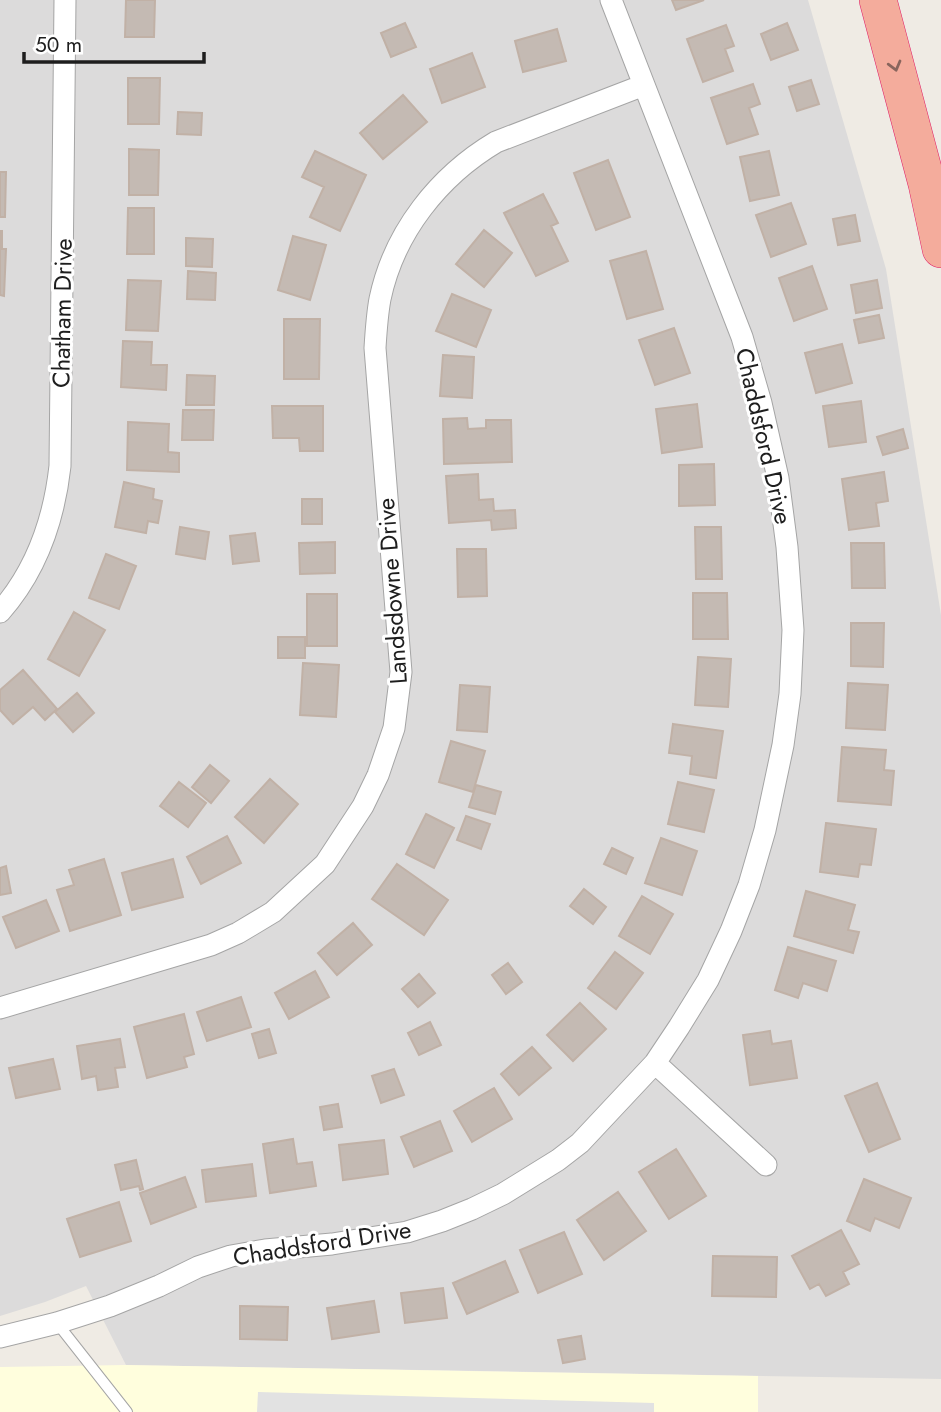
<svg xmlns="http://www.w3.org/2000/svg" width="941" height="1412" font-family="Jost,sans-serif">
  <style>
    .residential { fill: #dcdbdb }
    .education { fill: #fffedd }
    .parking { fill: #e2e2e2 }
    .building { fill: #c4bab3; stroke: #c1b1a6; stroke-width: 2 }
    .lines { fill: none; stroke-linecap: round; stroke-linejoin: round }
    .service-casing { stroke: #a5a5a5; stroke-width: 12 }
    .minor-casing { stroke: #a5a5a5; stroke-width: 23 }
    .trunk-casing { stroke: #df1f68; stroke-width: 38 }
    .service { stroke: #fff; stroke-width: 10 }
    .minor { stroke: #fff; stroke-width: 21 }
    .trunk { stroke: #f4ac9c; stroke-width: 37 }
    .oneway { stroke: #89655d }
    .labels { text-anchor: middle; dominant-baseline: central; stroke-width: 6; stroke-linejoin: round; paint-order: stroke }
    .street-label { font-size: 24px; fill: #1e1e1e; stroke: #fff }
  </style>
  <rect width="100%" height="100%" fill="#efebe4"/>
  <path class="residential" d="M0 0H808L886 269 941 615V1379L126 1365 86 1286 45 1302 0 1316Z"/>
  <path class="education" d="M126 1365 758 1376V1412H0V1367Z"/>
  <path class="parking" d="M258 1392 654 1403V1412H257Z"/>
  <path class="building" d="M126 0H155L154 37H125Z
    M672 0H704L676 10Z
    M405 23 416 47 391 57 381 33Z
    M787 23 798 50 771 60 761 34Z
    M726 25 734 46 725 49 733 71 703 82 687 39Z
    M557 29 566 61 523 72 515 41Z
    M472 53 485 87 442 103 430 69Z
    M128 78H160L159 124H128Z
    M811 80 819 104 797 111 789 87Z
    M753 84 760 104 749 108 758 134 727 144 711 98Z
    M403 95 427 122 383 159 360 133Z
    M178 112 202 113 201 135 177 134Z
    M129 149 159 150 158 195H129Z
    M315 151 366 175 340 231 310 217 324 187 302 177Z
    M769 151 779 195 750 201 740 157Z
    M608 160 630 217 596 230 574 173Z
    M0 172H6L5 217H0Z
    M543 194 558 223 551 226 568 261 536 276 504 213Z
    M791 203 806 244 771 257 756 215Z
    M128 208H154V254H127Z
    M855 215 860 241 838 245 833 219Z
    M484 230 512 253 484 287 456 264Z
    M0 231H2V249H6L4 296 0 295Z
    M293 236 326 245 310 300 278 290Z
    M186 238 213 239 212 267 186 266Z
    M646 251 663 309 627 319 610 261Z
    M812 266 827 309 794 321 779 278Z
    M188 271 216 273 215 300 187 299Z
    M128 280 161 281 158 331 126 330Z
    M877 280 882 308 856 313 851 285Z
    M452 294 491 310 476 347 436 331Z
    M879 315 884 338 859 343 854 320Z
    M284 319H320L319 379H284Z
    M674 328 690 373 655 385 639 340Z
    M123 341 152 342 151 365H167L166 390 121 387Z
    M842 344 852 383 816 393 805 353Z
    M443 355 474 357 472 398 440 396Z
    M187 375 215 376 214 405H186Z
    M861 401 866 442 829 447 823 406Z
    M697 404 702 447 662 453 656 409Z
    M272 406H323V451H300L299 438H273Z
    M183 410H214L213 440H182Z
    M467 418 468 429 486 428V420H511L512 462 444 464 443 419Z
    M128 422 169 424 168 452 179 453V472L127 470Z
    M903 429 908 448 883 455 877 437Z
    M714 464 715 505 679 506V465Z
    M884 472 888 501 876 503 879 526 849 530 842 479Z
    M478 474 479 500 493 499 494 511 515 510 516 528 492 530 491 520 449 523 446 476Z
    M124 482 154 489 153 499 162 501 158 523 148 521 146 533 115 527Z
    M302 499H322V524H302Z
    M180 527 209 532 205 559 176 554Z
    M695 527H721L722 579H696Z
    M255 533 259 561 233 564 230 536Z
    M335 542V573L300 574 299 543Z
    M851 543H884L885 588H852Z
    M457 549H486L487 596 458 597Z
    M106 554 136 566 119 609 89 598Z
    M693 593H727L728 639H693Z
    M307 594H337V646H307Z
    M74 612 105 630 79 676 48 659Z
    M851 623H884L883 667 851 666Z
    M278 637H305V658H278Z
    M698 657 731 659 728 707 695 705Z
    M303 663 339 665 336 717 300 715Z
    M23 670 57 709 45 720 33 707 13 724 0 710V690Z
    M848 683 888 685 885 730 846 728Z
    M460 685 490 687 487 732 457 730Z
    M77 693 94 713 73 732 55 712Z
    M673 724 723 731 716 778 690 774 692 756 669 753Z
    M451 741 485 751 473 792 439 782Z
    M842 747 886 750 884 770 894 771 891 805 838 801Z
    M210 765 229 781 211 803 192 787Z
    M270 779 298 804 264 843 235 817Z
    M179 782 206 803 188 827 160 806Z
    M678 782 714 790 704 832 668 824Z
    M476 785 501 792 495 814 469 807Z
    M426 814 454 828 434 868 406 854Z
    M466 816 490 824 481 849 457 840Z
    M826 823 876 829 871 865 860 864 858 877 820 872Z
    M227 836 241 863 201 884 187 857Z
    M661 838 697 851 682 895 645 883Z
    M612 848 633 858 626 874 604 864Z
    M104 859 121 915 70 931 57 890 74 885 69 870Z
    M173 859 183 897 132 910 122 873Z
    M397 864 448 900 424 935 372 899Z
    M6 866 11 893 0 895V868Z
    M584 889 606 907 593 924 570 906Z
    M806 891 855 905 848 930 859 932 853 953 794 936Z
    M642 896 673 914 650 954 619 936Z
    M46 900 59 931 16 948 3 917Z
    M353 923 372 945 337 975 318 953Z
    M788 947 836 961 827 991 803 983 798 998 775 990Z
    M615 952 643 973 616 1009 588 988Z
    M508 963 522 982 506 994 492 975Z
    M315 971 329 997 289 1019 275 993Z
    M419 974 435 993 418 1007 402 989Z
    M241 997 251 1027 207 1041 197 1012Z
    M580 1003 606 1029 573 1061 547 1035Z
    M184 1014 194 1054 184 1057 187 1067 147 1078 134 1027Z
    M430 1022 441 1045 419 1055 408 1033Z
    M269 1029 276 1053 259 1058 252 1034Z
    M770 1031 772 1044 791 1041 797 1078 750 1085 743 1035Z
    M120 1039 125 1067 115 1068 118 1087 98 1090 96 1076 82 1079 77 1046Z
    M532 1047 551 1068 519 1095 501 1074Z
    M53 1059 60 1089 16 1098 9 1068Z
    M394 1069 404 1095 381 1103 372 1076Z
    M877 1083 900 1139 869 1152 845 1096Z
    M494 1088 512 1119 472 1142 454 1111Z
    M338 1104 342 1127 324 1130 320 1107Z
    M440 1121 452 1151 414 1167 401 1137Z
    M293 1139 297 1164 312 1162 316 1186 270 1193 263 1144Z
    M384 1140 388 1174 343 1180 339 1145Z
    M676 1149 706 1196 669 1219 639 1172Z
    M136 1160 143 1189 140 1190 139 1186 121 1190 115 1165Z
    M252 1164 256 1196 206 1202 202 1170Z
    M185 1177 196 1207 151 1224 140 1193Z
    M864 1179 911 1198 899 1228 875 1218 870 1231 847 1221Z
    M618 1192 646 1231 604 1260 577 1220Z
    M119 1202 131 1241 80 1257 67 1219Z
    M841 1230 859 1264 843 1272 849 1284 826 1296 819 1284 810 1289 792 1256Z
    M564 1232 582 1274 538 1293 520 1250Z
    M713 1256 777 1257 776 1297 712 1296Z
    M505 1261 518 1292 467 1314 453 1283Z
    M443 1288 447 1318 405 1323 401 1293Z
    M374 1301 379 1332 332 1339 327 1308Z
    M240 1306 288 1307 287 1340 240 1339Z
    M581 1336 585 1359 563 1363 558 1340Z"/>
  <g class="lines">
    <g class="service-casing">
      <path id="service" d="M57 1323 127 1412"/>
    </g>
    <g class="minor-casing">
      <path id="minor" d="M0 612C37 570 54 520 60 466L65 0
        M0 1008 211 945 238 933 273 912 325 864 363 806 378 775 394 728 401 672 375 348C376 332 377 315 380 299 394 232 439 176 496 142L644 85
        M655 1063 766 1165
        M0 1337 57 1323 110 1306 159 1286 198 1267 231 1256 265 1250 332 1244 407 1232 442 1221 472 1209 503 1194 558 1160 580 1143 655 1063 679 1027 708 980 731 931 749 885 765 830 783 745 790 694 793 630 787 547 778 478 761 403 742 337 611 0"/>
    </g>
    <g class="trunk-casing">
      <path id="trunk" d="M878 0 927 184 941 249"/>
    </g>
    <use href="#service" class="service"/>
    <use href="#minor" class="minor"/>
    <use href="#trunk" class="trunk"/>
  </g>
  <defs><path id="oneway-chevron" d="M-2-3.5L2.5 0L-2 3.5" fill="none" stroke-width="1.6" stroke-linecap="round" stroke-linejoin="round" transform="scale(1.75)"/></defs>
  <use class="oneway" href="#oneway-chevron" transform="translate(895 66) rotate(75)"/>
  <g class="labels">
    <g class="street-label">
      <text transform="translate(62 313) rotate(-89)">Chatham Drive</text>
      <text transform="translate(764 436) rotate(77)">Chaddsford Drive</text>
      <text transform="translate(392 591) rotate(-94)">Landsdowne Drive</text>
      <text transform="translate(322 1243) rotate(-9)">Chaddsford Drive</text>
    </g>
  </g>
  <path d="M24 52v10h180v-10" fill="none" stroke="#1e1e1e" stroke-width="3.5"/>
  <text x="35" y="52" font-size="21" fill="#1e1e1e" stroke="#ffffff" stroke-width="5" paint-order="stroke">50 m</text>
</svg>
